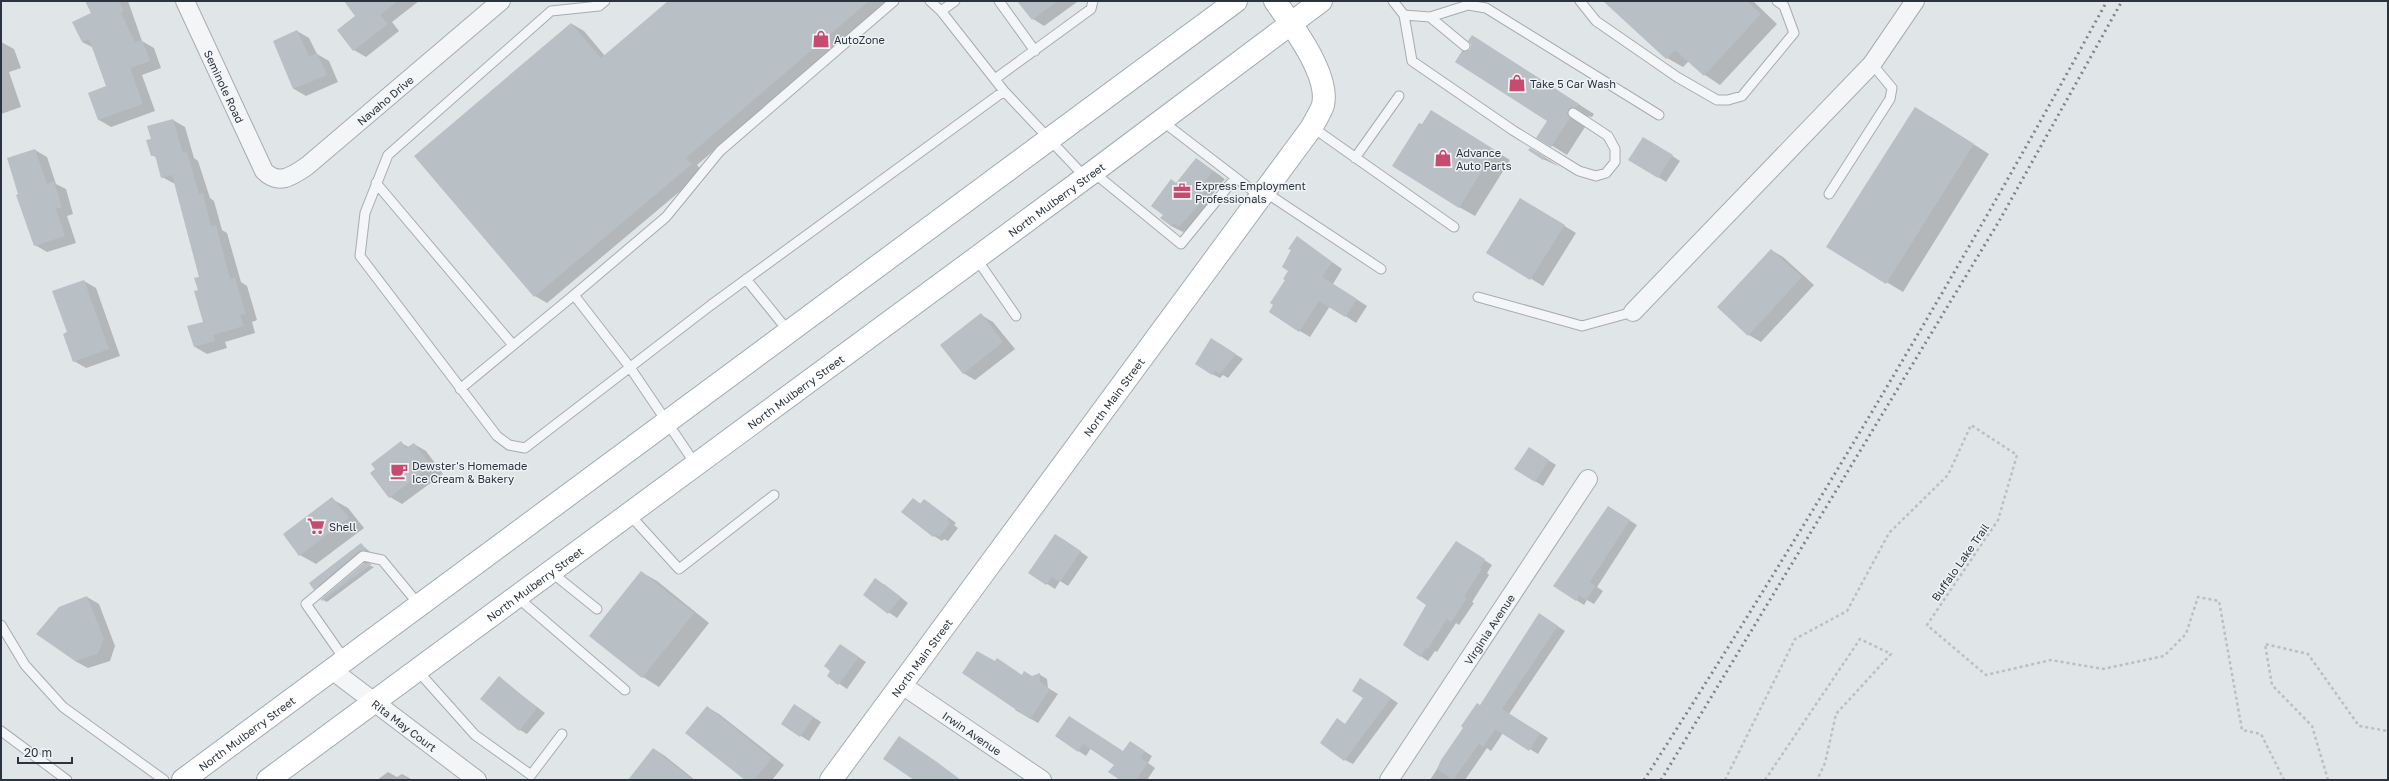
<svg xmlns="http://www.w3.org/2000/svg" width="2389" height="781" font-family="'Golos Text',sans-serif">
  <style>
    .shadow { fill: #0003 }
    .building { fill: #b8bfc5 }
    .lines { fill: none; stroke-linecap: round; stroke-linejoin: round }
    .lane-casing { stroke: #a6acb2; stroke-width: 11 }
    .street-casing { stroke: #a6acb2; stroke-width: 20 }
    .secondary-casing { stroke: #a6acb2; stroke-width: 24 }
    .primary-casing { stroke: #a0abb3; stroke-width: 24 }
    .path { stroke: #bbbfc3; stroke-width: 2.5; stroke-dasharray: 3 3; stroke-linecap: butt }
    .lane { stroke: #f3f5f7; stroke-width: 9 }
    .street { stroke: #f3f5f7; stroke-width: 18 }
    .secondary { stroke: #fff; stroke-width: 22 }
    .primary { stroke: #fff; stroke-width: 22 }
    .rail { stroke: #7b8691; stroke-width: 3; stroke-dasharray: 2 4; stroke-linecap: butt }
    .labels { text-anchor: middle; dominant-baseline: central; stroke-width: 3; stroke-linejoin: round; paint-order: stroke }
    .poi-label { font-size: 11px; fill: #2a343f; stroke: #f0f3f6; text-anchor: start }
    .street-label { font-size: 11px; fill: #2a343f; stroke: #f0f3f6 }
  </style>
  <rect width="100%" height="100%" fill="#e0e5e8"/>
  <path class="shadow" d="M88 1H128L142 41 154 48 161 68 142 75 155 111 111 127 99 120 108 87 94 48 82 42 92 14Z
    M354 1H419L392 22 399 31 366 57 354 50 338 31 357 16Z
    M670 1H889L697 165 703 172 547 303 535 296 415 156 572 24 584 31 605 56Z
    M1019 1H1076L1077 2 1044 26 1033 19Z
    M1605 1H1753L1777 24 1720 85 1705 75 1689 61 1683 67 1667 58Z
    M297 31 309 38 317 54 329 61 338 82 306 96 294 89 274 41Z
    M1 42 14 49 21 68 9 72 21 107 1 114Z
    M1488 46 1594 114 1592 117 1587 116 1583 119 1585 127 1567 155 1538 137 1548 121 1471 50Z
    M1931 117 1989 154 1903 292 1828 247Z
    M173 120 185 127 194 158 198 161 210 198 214 201 222 230 227 233 241 282 247 286 257 320 252 322 255 333 225 342 227 348 207 354 195 347 205 323 199 290 200 277 175 184 162 177 157 158 152 155V139Z
    M1447 121 1510 160 1475 216 1459 207Z
    M1651 142 1680 161 1666 182 1630 159Z
    M1530 149 1546 158 1560 167 1543 159Z
    M35 150 47 157 56 184 66 189 73 214 67 216 76 243 47 252 35 245 20 194Z
    M1197 159 1225 179 1211 196 1216 200 1191 233 1186 230 1183 232 1171 226 1164 214 1177 184Z
    M1532 206 1576 233 1543 286 1487 252Z
    M1297 237 1342 269 1333 284 1367 306 1356 323 1330 306 1310 337 1300 331 1286 280Z
    M1771 250 1783 257 1814 285 1761 342 1749 335 1718 307Z
    M84 281 96 288 120 356 86 368 74 361Z
    M981 315 993 322 1015 349 975 380 963 373Z
    M1220 344 1243 359 1228 378 1223 375 1220 378 1212 374Z
    M401 443 409 447 414 444 426 451 443 474 402 504 390 497Z
    M1537 453 1556 465 1543 486 1535 481Z
    M332 499 348 508 364 528 316 564 300 555Z
    M913 499 921 504 925 500 956 523 954 525 958 528 948 541 944 539 942 541 934 536 903 512Z
    M1616 512 1637 525 1597 587 1603 591 1594 604 1587 600 1584 605 1576 600Z
    M1063 539 1088 557 1068 586 1060 581 1055 589 1029 572Z
    M361 544 370 552 363 553 318 591 315 589Z
    M1464 547 1492 565 1487 573 1489 575 1472 602 1474 603 1459 625 1456 623 1437 652 1435 651 1428 661 1404 645Z
    M365 564 374 567 327 602 323 600Z
    M641 572 657 581 709 623 659 687 643 677 590 636Z
    M884 584 908 603 897 618 864 595Z
    M87 597 99 604 115 646 110 661 88 668 75 661Z
    M1547 619 1565 631 1509 714 1548 738 1538 754 1503 733 1491 751 1487 748 1465 780H1430L1464 727Z
    M848 650 866 662 847 689 828 676Z
    M1039 674 1047 679 1048 688 1058 694 1038 723 1015 710 1033 677Z
    M499 678 545 713 527 734 520 730Z
    M1369 684 1398 703 1353 764 1345 760 1346 725 1364 698Z
    M795 705 821 722 809 741 782 724Z
    M707 707 719 714 784 765 772 780H746Z
    M1056 736 1123 752 1138 747 1152 756 1148 763 1155 768 1147 780H1122L1115 764 1091 748 1086 756Z
    M654 749 665 756 695 780H629Z
    M388 772 397 777 402 774 413 780H377Z"/>
  <path class="building" d="M85 1H119L124 12 121 13 135 42 142 40 150 61 130 68 143 104 98 120 88 93 106 86 89 39 82 42 72 22 91 13Z
    M344 1H398L380 15 388 24 353 51 337 30 355 16Z
    M668 1H869L686 158 692 164 534 297 414 156 571 23 601 58Z
    M1017 1H1058L1032 20Z
    M1603 1H1747L1761 14 1704 76 1675 50 1666 59Z
    M297 30 309 56 317 53 327 75 293 89 273 41Z
    M1472 35 1579 104 1576 108H1571L1568 110 1570 118 1551 147 1536 138 1547 121 1455 62 1462 51 1470 50 1471 44 1468 41Z
    M1915 107 1974 144 1886 284 1826 247Z
    M1431 110 1495 150 1459 208 1392 166 1419 123 1422 124Z
    M173 119 183 153 187 152 199 194 203 193 211 226 216 225 230 279 235 278 246 314 240 315 244 326 213 335 215 341 194 347 187 326 203 322 194 291 198 290 194 278 199 277 172 175 161 178 155 155 151 156 146 140 151 139 147 126Z
    M1643 137 1673 155 1658 178 1628 160Z
    M1530 148 1545 157 1543 160 1528 150Z
    M35 149 47 184 54 181 62 207 56 209 65 236 34 246 16 195 18 194 7 158Z
    M1196 158 1213 171 1199 189 1204 193 1199 200 1201 202 1198 206 1179 227 1174 223 1171 226 1160 218 1163 215 1151 206 1171 179 1176 183Z
    M1520 198 1565 225 1530 280 1486 253Z
    M1297 236 1332 262 1322 277 1357 299 1345 317 1319 301 1299 332 1269 312 1273 305 1270 303 1285 280 1283 279 1288 271 1282 267 1291 250 1288 249Z
    M1771 249 1802 277 1748 336 1717 307Z
    M84 280 109 349 73 362 63 334 67 332 52 291Z
    M981 313 1003 342 963 374 940 345Z
    M1211 338 1236 354 1220 374 1215 371 1212 375 1195 364Z
    M401 441 406 448 414 443 431 466 389 498 370 473 375 469 371 464Z
    M1529 447 1549 460 1535 482 1514 469Z
    M332 497 349 518 299 556 283 534Z
    M913 498 920 504 924 499 949 518 947 520 950 523 939 537 936 534 933 537 901 512Z
    M1608 506 1630 520 1590 582 1595 586 1586 600 1579 595 1576 601 1553 586Z
    M1055 534 1081 551 1060 582 1052 577 1046 585 1028 573Z
    M1456 541 1485 559 1480 568 1482 569 1464 596 1467 598 1451 622 1447 619 1428 649 1426 648 1420 657 1403 645 1426 605 1416 598Z
    M361 543 367 551H359L314 590 309 583Z
    M365 562 372 564 322 601 321 599Z
    M641 571 694 613 642 678 589 636Z
    M875 578 901 597 888 614 863 595Z
    M87 596 104 639 98 654 75 661 36 634 59 607Z
    M1539 613 1558 626 1502 709 1540 733 1529 751 1495 729 1483 747 1479 744 1453 780 1437 769 1441 760 1463 728 1461 726 1477 703 1480 705Z
    M840 644 859 657 838 685 827 676 830 671 824 666Z
    M977 651 995 661 997 658 1022 675 1024 671 1032 676 1040 673V682L1050 689 1030 719 962 673Z
    M499 676 537 708 519 731 480 699Z
    M1360 678 1391 698 1344 761 1320 743 1337 718 1345 724 1363 698 1352 691Z
    M794 704 814 717 800 737 781 724Z
    M707 706 772 758 754 780H745L685 733Z
    M1069 716 1123 751 1130 741 1145 751 1141 758 1148 763 1136 780H1120L1108 772 1114 765 1083 744 1078 752 1055 736Z
    M899 736 937 762 961 780H914L883 759Z
    M653 748 693 780H628Z"/>
  <g class="lines">
    <g class="lane-casing">
      <path id="lane" d="M605 1 599 6 551 11 388 155 365 213 360 256 497 436 509 445 525 448 711 305 1004 91
        M930 1 941 11 1004 91 1085 177
        M999 1 1035 51
        M1393 1 1404 15 1412 61 1514 131 1579 171 1596 176 1606 173 1615 162V149L1608 136 1573 113
        M1580 1 1596 21 1677 77 1717 100H1728L1742 96 1794 33 1784 6 1777 1
        M941 11 955 1
        M1404 15 1430 17 1468 5 1486 8 1659 115
        M1430 17 1465 46
        M995 79 1091 9 1093 1
        M1162 121 1261 197
        M1312 127 1454 227
        M1355 158 1399 96
        M1093 172 1181 244 1235 178
        M376 183 513 345
        M1265 192 1381 269
        M1829 194 1890 99 1892 88 1872 64
        M976 258 1016 316
        M746 279 789 332
        M1478 297 1582 326 1633 312
        M460 389 574 295
        M696 465 629 366 574 295 666 217 720 151 894 1
        M629 514 679 569 774 495
        M551 572 597 609
        M517 597 625 690
        M1 625 25 665 63 707 164 780
        M345 660 306 604 363 556 382 560 420 606
        M417 670 475 735 531 775 562 734
        M1 731 67 780"/>
    </g>
    <g class="street-casing">
      <g id="street">
        <path id="s1" d="M185 1 264 171C279 186 292 176 307 166L501 1"/>
        <path d="M1633 312 1872 64 1915 1"/>
        <path id="s2" d="M332 670 477 780"/>
        <path id="s3" d="M902 685 1042 780"/>
        <path id="s4" d="M1389 780 1588 479"/>
      </g>
    </g>
    <g class="secondary-casing">
      <g id="secondary">
        <path id="s5" d="M831 780 1312 127C1315 120 1321 112 1323 105 1330 75 1292 25 1275 1"/>
      </g>
    </g>
    <g class="primary-casing">
      <g id="primary">
        <path id="s6" d="M183 780 1236 1"/>
        <path id="s7" d="M268 780 1093 172 1321 1"/>
      </g>
    </g>
    <path class="path" d="M1725 780 1795 639 1847 611 1889 533 1948 475 1971 425 2017 455 1998 520 1927 625 1986 675 2051 660 2103 669 2164 656 2186 634 2198 597 2219 601 2242 730 2261 734 2284 780
      M1765 780 1860 639 1891 654 1836 714 1825 763 1817 780
      M2328 780 2312 726 2272 685 2265 644 2308 654 2359 726 2388 731"/>
    <use href="#lane" class="lane"/>
    <use href="#street" class="street"/>
    <use href="#secondary" class="secondary"/>
    <use href="#primary" class="primary"/>
    <path class="rail" d="M1644 780C1807 526 1962 266 2107 1
      M1661 780 1998 223 2122 1"/>
  </g>
  <defs>
    <g id="shop-bare" transform="scale(1.38)"><path d="M-5-2.5h2.3a2.7 3.5 0 0 1 5.4 0H5L5.5 6h-11ZM-1.5-2.5h3a1.5 2.3 0 0 0-3 0Z" fill="#c64c6f" stroke="#f0f3f6" stroke-width="2.5" paint-order="stroke"/></g>
    <g id="office-bare" transform="scale(1.38)"><path d="M-6-3h4V-5.5h4V-3h4V5H-6ZM-1-4.5V-3h2v-1.5ZM-6 0V1H6V0Z" fill="#c64c6f" stroke="#f0f3f6" stroke-width="2.5" paint-order="stroke"/></g>
    <g id="cafe-bare" transform="scale(1.38)"><path d="M-5.5-4.5H6V0H3Q3 3.5 0 3.5H-2.5Q-5.5 3.5-5.5 0ZM3-3.2v2h1.7v-2ZM-6 4.5H4V6H-6Z" fill="#c64c6f" stroke="#f0f3f6" stroke-width="2.5" paint-order="stroke"/></g>
    <g id="supermarket-bare" transform="scale(1.38)"><path d="M-6-5.5h2.5l.6 2H6L4.5 2H-2.5L-4.4-4H-6ZM-1.5 3.2a1.3 1.3 0 1 0 .1 0ZM3 3.2a1.3 1.3 0 1 0 .1 0Z" fill="#c64c6f" stroke="#f0f3f6" stroke-width="2.5" paint-order="stroke"/></g>
  </defs>
  <g fill-rule="evenodd">
    <use href="#shop-bare" x="821" y="39"/>
    <use href="#shop-bare" x="1517" y="83"/>
    <use href="#shop-bare" x="1443" y="158"/>
    <use href="#office-bare" x="1182" y="191"/>
    <use href="#cafe-bare" x="399" y="471"/>
    <use href="#supermarket-bare" x="316" y="526"/>
  </g>
  <g class="labels">
    <g class="poi-label">
      <text x="834" y="39">AutoZone</text>
      <text x="1530" y="83">Take 5 Car Wash</text>
      <text x="1456" y="152">Advance<tspan x="1456" dy="13">Auto Parts</tspan></text>
      <text x="1195" y="185">Express Employment<tspan x="1195" dy="13">Professionals</tspan></text>
      <text x="412" y="465">Dewster's Homemade<tspan x="412" dy="13">Ice Cream &amp; Bakery</tspan></text>
      <text x="329" y="526">Shell</text>
    </g>
    <g class="street-label">
      <text stroke="none"><textPath href="#s1" startOffset="94">Seminole Road</textPath></text>
      <text stroke="none"><textPath href="#s1" startOffset="338">Navaho Drive</textPath></text>
      <text stroke="none"><textPath href="#s7" startOffset="979">North Mulberry Street</textPath></text>
      <text stroke="none"><textPath href="#s7" startOffset="655">North Mulberry Street</textPath></text>
      <text stroke="none"><textPath href="#s5" startOffset="476">North Main Street</textPath></text>
      <text transform="translate(1960 562) rotate(-55)">Buffalo Lake Trail</text>
      <text stroke="none"><textPath href="#s7" startOffset="331">North Mulberry Street</textPath></text>
      <text stroke="none"><textPath href="#s4" startOffset="181">Virginia Avenue</textPath></text>
      <text stroke="none"><textPath href="#s5" startOffset="152">North Main Street</textPath></text>
      <text stroke="none"><textPath href="#s2" startOffset="91">Rita May Court</textPath></text>
      <text stroke="none"><textPath href="#s6" startOffset="79">North Mulberry Street</textPath></text>
      <text stroke="none"><textPath href="#s3" startOffset="85">Irwin Avenue</textPath></text>
    </g>
  </g>
  <rect width="2389" height="781" fill="none" stroke="#2a343f" stroke-width="4"/>
  <path d="M18 757v6h54v-6" fill="none" stroke="#2a343f" stroke-width="2"/>
  <text x="24" y="757" font-size="12" fill="#2a343f" stroke="#f0f3f6" stroke-width="3" paint-order="stroke">20 m</text>
</svg>
